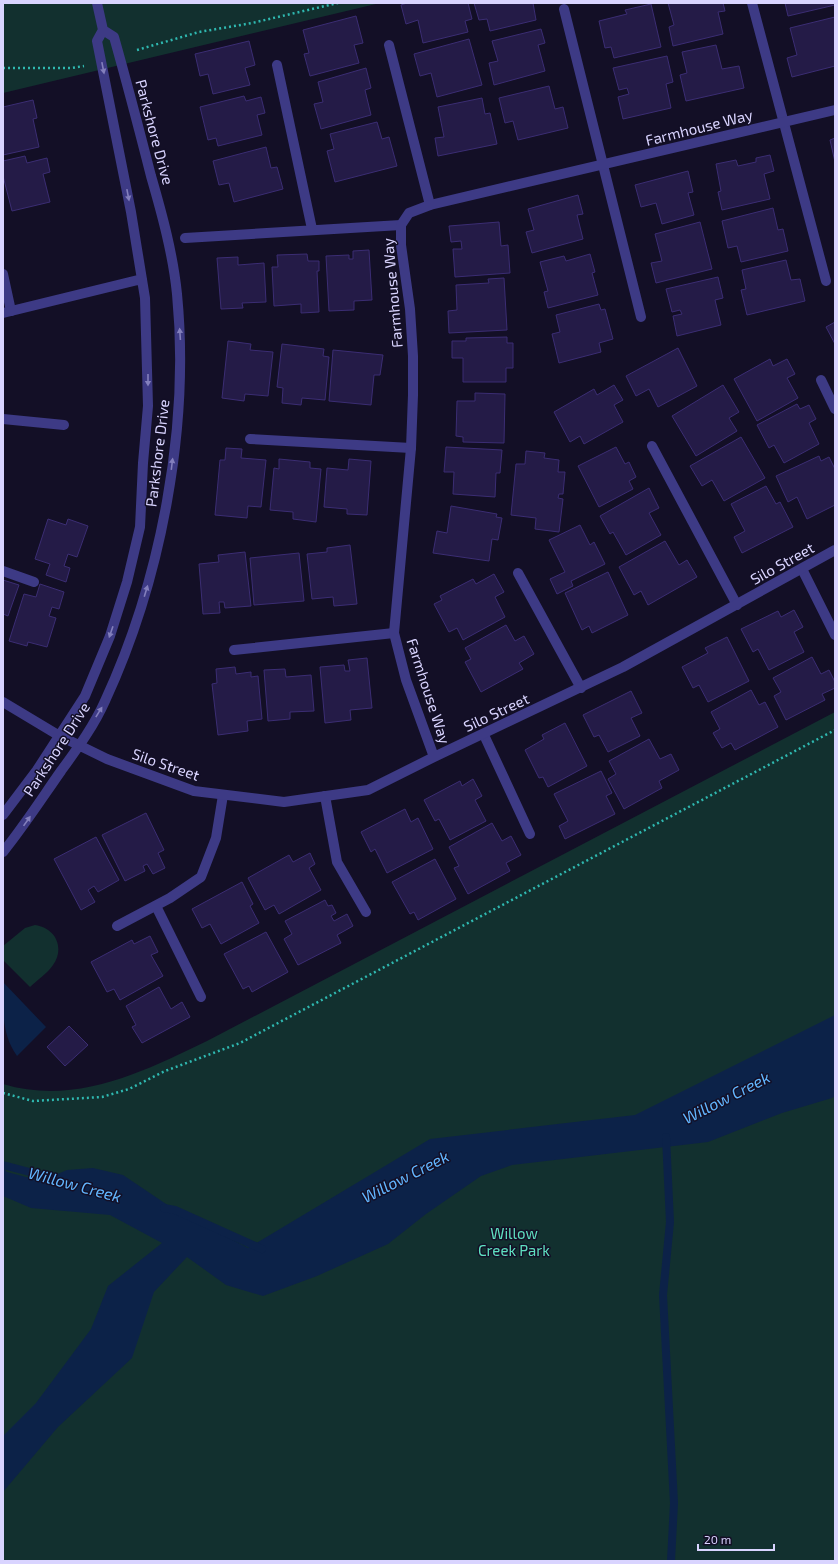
<svg xmlns="http://www.w3.org/2000/svg" width="838" height="1564" font-family="'Exo 2',sans-serif">
  <style>
    .green { fill: #12302f }
    .water { fill: #0c2248 }
    .lines { fill: none; stroke-linecap: round; stroke-linejoin: round }
    .stream { stroke: #0c2248; stroke-width: 8 }
    .building { fill: #241b47; stroke: #3b2d73 }
    .path { stroke: #2fb8b0; stroke-width: 2.5; stroke-dasharray: 2 3; stroke-linecap: butt }
    .lane { stroke: #3d3a85; stroke-width: 10 }
    .street { stroke: #3d3a85; stroke-width: 10 }
    .oneway { fill: #837fbc }
    .labels { text-anchor: middle; dominant-baseline: central; stroke-width: 3; stroke-linejoin: round; paint-order: stroke }
    .street-label { font-size: 15px; fill: #d9d4ff; stroke: #130f26 }
    .park-label { font-size: 15px; fill: #5fe0c0; stroke: #130f26 }
    .water-label { font-size: 16px; font-style: italic; fill: #62b6ff; stroke: #130f26 }
  </style>
  <rect width="100%" height="100%" fill="#130f26"/>
  <path class="green" d="M3 3H380L3 93Z
    M835 712V1561H3V1084C75 1106 143 1072 207 1041Z
    M35 925C56 928 65 948 53 965 47 974 37 980 30 987L3 960V946L25 928Z"/>
  <path class="water" d="M3 982 46 1027 17 1056C1 1034 3 1007 3 982Z
    M835 1015V1096L832 1098 782 1113 708 1142 512 1165 481 1176 426 1214 388 1244 317 1276 263 1296 226 1285 187 1257 154 1292 132 1358 58 1427 3 1492V1436L36 1403 91 1329 108 1286 162 1243 110 1215 31 1208 3 1196V1168L7 1172 41 1181 67 1170 93 1168 123 1175 175 1210 248 1248 430 1139 635 1115Z"/>
  <g class="lines">
    <path class="stream" d="M666 1137 670 1222 663 1295 674 1503 671 1561
      M3 1165 60 1180
      M164 1208 175 1210 262 1249"/>
  </g>
  <path class="building" d="M407 3H468L472 19 465 21 468 32 423 43 418 20 406 24 401 5Z
    M474 3H533L536 20 490 31 487 19 479 20Z
    M668 3H723L725 11 718 12 723 34 673 46 669 27 674 25Z
    M785 3H835V5L788 16Z
    M651 4 661 47 614 58 611 47 605 48 599 21 627 14 625 10Z
    M356 16 363 43 354 45 359 63 310 76 304 54 309 53 303 30Z
    M835 17V66L792 77 787 58 797 55 790 28Z
    M541 29 545 43 538 45 545 71 494 85 489 63 498 61 492 41Z
    M469 39 482 85 437 97 431 73 420 76 414 54Z
    M249 41 255 65 245 68 250 85 213 94 208 74 200 76 195 54Z
    M716 45 722 69 739 66 744 88 686 101 680 75 687 73 682 52Z
    M667 56 673 82 666 84 671 108 623 119 618 97 629 94 627 88 619 90 613 68Z
    M366 68 371 88 365 90 371 115 321 129 314 104 323 102 318 82Z
    M549 86 555 109 563 107 568 128 518 140 513 121 505 123 499 98Z
    M244 96 246 101 261 97 265 113 257 115 262 135 218 146 216 138 208 140 200 107Z
    M482 98 485 114 490 113 497 144 438 156 435 138 444 137 438 107Z
    M33 100 37 118 33 119 39 147 3 155V107Z
    M377 122 382 139 389 137 397 166 335 182 327 151 334 149 330 134Z
    M835 138V162L830 140Z
    M266 147 271 168 277 167 283 189 234 202 229 183 219 185 213 161Z
    M770 155 774 171 764 174 770 199 722 210 718 192 721 191 716 164 736 160 738 166 756 162V158Z
    M25 156 27 163 47 158 50 172 43 174 50 202 12 211 3 176V161Z
    M688 171 693 192 688 193 694 215 662 224 656 203 641 207 635 185Z
    M578 195 583 214 577 215 583 239 532 253 526 232 534 230 528 209Z
    M773 208 778 230 783 229 788 251 741 262 737 246 728 248 722 221Z
    M499 222 501 246 508 245 510 273 455 277 453 249H462L461 241 451 242 449 226Z
    M700 222 712 269 656 283 651 263 662 261 655 234Z
    M369 250 372 300 354 301V310L329 311 326 256 349 255V259H353V251Z
    M307 254 308 261H319V271H317L319 312 301 313V304L274 306 272 267H278L277 255Z
    M590 254 595 272 592 273 598 295 548 308 544 292 548 291 540 262 564 256 566 261Z
    M238 257V265L264 263 266 302 242 303 243 308 221 309 217 258Z
    M786 260 791 280 800 279 805 301 747 315 741 290 746 289 742 270Z
    M718 277 723 298 715 300 721 325 677 336 673 316 682 314 680 310 672 312 666 289Z
    M504 278 507 330 449 333 448 311 457 310 456 285 489 283 488 279Z
    M599 304 601 310 605 309 613 339 599 343 601 352 559 363 552 334 560 332 556 315Z
    M835 322V344L826 327Z
    M507 337V343H513V368H506V382H463V358H452V341H466V338Z
    M228 341 251 344 250 350 273 352 268 396 245 394 244 401 222 398Z
    M282 344 324 349 323 356 329 357 325 400 302 398 301 405 282 403 283 388 277 387Z
    M678 348 697 386 658 407 649 389 636 396 626 376Z
    M333 350 383 355 380 375H374L371 405 329 401Z
    M770 359 773 366 787 359 795 374 787 378 798 398 757 421 734 379Z
    M614 385 623 400 614 405 623 422 584 444 580 436 570 442 554 412 594 389 597 395Z
    M723 385 739 412 729 418 737 431 696 456 672 416Z
    M475 393 505 394 504 443 463 442V437L456 436 457 401H475Z
    M797 404 800 409 809 405 816 419 809 423 819 444 784 463 774 445 769 448 757 425Z
    M741 437 765 478 724 501 712 480 702 486 690 466Z
    M446 447 502 450 500 473H496L495 497 453 494 454 472H444Z
    M616 447 625 464 629 462 636 477 629 481 633 489 599 507 578 466Z
    M226 448 242 449 241 458 266 460 261 507 248 506 247 518 215 515 220 460H225Z
    M526 451 545 453 544 458 559 460 558 472H565L563 494H559L558 498 563 499 559 532 535 529 536 518 511 515 516 464H525Z
    M819 456 821 461 829 457 835 469V505L807 519 797 497 788 502 776 476Z
    M279 459 310 462V468L321 469 316 522 293 519V512L270 510 274 468 279 469Z
    M349 459 371 461 367 515 347 514V509L324 507 327 468 348 470Z
    M766 486 776 504 780 502 793 527 742 553 734 537 745 531 731 504Z
    M649 488 659 508 649 513 661 535 626 555 613 532 610 534 600 516Z
    M451 506 497 514 496 517 502 518 498 540 492 539 489 561 433 553 437 531 447 533Z
    M48 519 66 525 68 519 88 526 77 557 68 554 64 566 70 568 66 582 46 575 50 564 35 559Z
    M580 525 590 545 594 542 605 564 571 581 573 586 557 594 550 579 565 572 549 540Z
    M665 541 679 565 687 560 697 577 648 605 641 591 634 595 619 567Z
    M350 545 357 604 334 606 333 597 312 599 307 554 327 552V548Z
    M245 552 251 606 225 608 224 602H219L220 613 203 614 199 564 219 562 218 555Z
    M299 553 304 601 254 605 250 558Z
    M608 572 628 615 592 633 589 626 582 630 565 593Z
    M494 574 504 592 495 597 505 617 463 640 457 628 449 632 434 604 442 600 440 596 473 579 476 584Z
    M3 580 19 585 8 616 3 614Z
    M40 584 64 592 59 609 52 607 49 616 56 618 47 647 28 642 27 646 9 641 24 594 36 597Z
    M794 610 803 627 794 632 804 652 769 670 758 649 753 652 741 629 778 611 781 617Z
    M506 625 515 641 524 636 534 654 519 663 523 669 481 692 465 662 471 659 465 648Z
    M727 637 749 681 708 702 699 685 693 688 682 667 708 653 705 648Z
    M812 657 821 674 829 670 835 682V688L822 694 825 700 786 720 774 696 781 692 773 678Z
    M367 658 372 708 350 710 351 720 325 723 320 667 344 665 345 671H350L348 660Z
    M235 667 236 674 251 672V677L258 676 262 719 247 721 248 731 218 735 212 684 217 683 216 669Z
    M285 669 286 677 311 675 314 711 290 712V719L268 721 264 670Z
    M751 690 759 705 765 702 778 727 735 750 731 743 722 748 713 733 720 729 711 712Z
    M631 691 642 713 631 718 640 736 608 752 599 735 594 737 583 715Z
    M565 723 587 766 548 787 543 777 539 778 525 750 544 739 542 735Z
    M649 739 660 759 671 754 679 770 659 781 662 788 624 809 608 779 616 774 609 761Z
    M601 771 612 793 606 796 615 814 565 839 559 826 568 821 554 794Z
    M473 779 482 796 475 800 486 821 450 840 439 819 435 821 424 800 460 781 462 786Z
    M405 809 411 822 418 818 433 849 387 873 375 849 371 852 361 832Z
    M146 813 164 850 158 853 165 868 153 874 147 864 143 866 145 871 125 881 102 835Z
    M492 823 502 841 511 836 521 855 506 863 510 871 468 894 454 868 459 866 449 847Z
    M96 837 119 880 98 892 94 886 88 890 95 902 81 910 54 859Z
    M310 853 315 864 309 868 321 890 279 914 274 905 265 910 248 878 289 855 293 862Z
    M435 859 456 899 418 920 414 912 410 914 392 882Z
    M242 882 253 904 250 906 259 923 221 944 210 924 202 928 192 909Z
    M325 900 328 906 332 905 336 913 331 916 334 921 347 914 353 926 337 935 341 943 298 965 284 939 292 934 285 921Z
    M266 932 288 972 252 992 249 986 243 989 224 954Z
    M150 936 158 952 151 955 163 976 120 1000 114 989 107 992 91 962 132 940 134 944Z
    M159 987 171 1009 182 1002 190 1017 142 1043 132 1027 136 1025 126 1006Z
    M69 1026 88 1045 65 1066 47 1047Z"/>
  <g class="lines">
    <path class="path" d="M137 50 199 32 252 23 338 3
      M3 68H71L84 66
      M3 1093 33 1101 102 1097 129 1089 165 1071 240 1043 835 730"/>
    <path class="lane" d="M752 3 826 281
      M564 9 641 317
      M389 45 430 205
      M277 65 312 229
      M185 238 401 225
      M3 274 11 311
      M821 380 835 409
      M3 419 64 425
      M250 439 411 448
      M652 446 737 605
      M802 569 835 635
      M3 571 34 582
      M518 573 581 688
      M234 650 394 633
      M484 735 530 834
      M325 796 337 862 366 912
      M156 906 201 997
      M117 926 170 898 201 877 216 838 223 795"/>
    <path class="street" d="M3 313 142 279
      M3 702 58 735 107 759 194 791 284 802 368 790 434 757 623 667 835 550
      M434 757 406 680 394 633 411 448 413 395V356L410 309 401 245V225L409 213 430 205 835 110
      M3 815 37 770 85 696 110 636 127 582 140 527 143 463 148 406 145 298 131 212 97 41 103 30 97 3
      M3 852C24 826 42 798 61 771 77 749 94 726 105 701 161 580 190 427 177 294 173 254 162 214 151 176 139 129 127 83 114 37L103 30"/>
  </g>
  <defs><path id="oneway-solid" d="M-6-.8H1V-3.2L6.5 0L1 3.2V.8H-6Z"/></defs>
  <g class="oneway">
    <use href="#oneway-solid" transform="translate(103 68) rotate(79)"/>
    <use href="#oneway-solid" transform="translate(128 195) rotate(79)"/>
    <use href="#oneway-solid" transform="translate(180 334) rotate(-94)"/>
    <use href="#oneway-solid" transform="translate(148 380) rotate(90)"/>
    <use href="#oneway-solid" transform="translate(172 464) rotate(-83)"/>
    <use href="#oneway-solid" transform="translate(146 591) rotate(-73)"/>
    <use href="#oneway-solid" transform="translate(111 632) rotate(109)"/>
    <use href="#oneway-solid" transform="translate(99 712) rotate(-58)"/>
    <use href="#oneway-solid" transform="translate(27 821) rotate(-55)"/>
  </g>
  <g class="labels">
    <g class="street-label">
      <text transform="translate(699 127) rotate(-14)">Farmhouse Way</text>
      <text transform="translate(155 132) rotate(75)">Parkshore Drive</text>
      <text transform="translate(392 293) rotate(-95)">Farmhouse Way</text>
      <text transform="translate(157 453) rotate(-83)">Parkshore Drive</text>
      <text transform="translate(782 563) rotate(-29)">Silo Street</text>
      <text transform="translate(429 691) rotate(72)">Farmhouse Way</text>
      <text transform="translate(496 712) rotate(-25)">Silo Street</text>
      <text transform="translate(56 749) rotate(-57)">Parkshore Drive</text>
      <text transform="translate(166 764) rotate(19)">Silo Street</text>
    </g>
    <g class="park-label">
      <text x="514" y="1233">Willow<tspan x="514" dy="17">Creek Park</tspan></text>
    </g>
    <g class="water-label">
      <text transform="translate(726 1097) rotate(-27)">Willow Creek</text>
      <text transform="translate(405 1176) rotate(-27)">Willow Creek</text>
      <text transform="translate(75 1184) rotate(15)">Willow Creek</text>
    </g>
  </g>
  <rect width="838" height="1564" fill="none" stroke="#d9d4ff" stroke-width="8"/>
  <path d="M698 1544v6h76v-6" fill="none" stroke="#d9d4ff" stroke-width="2"/>
  <text x="704" y="1544" font-size="12" fill="#d9d4ff" stroke="#130f26" stroke-width="3" paint-order="stroke">20 m</text>
</svg>
